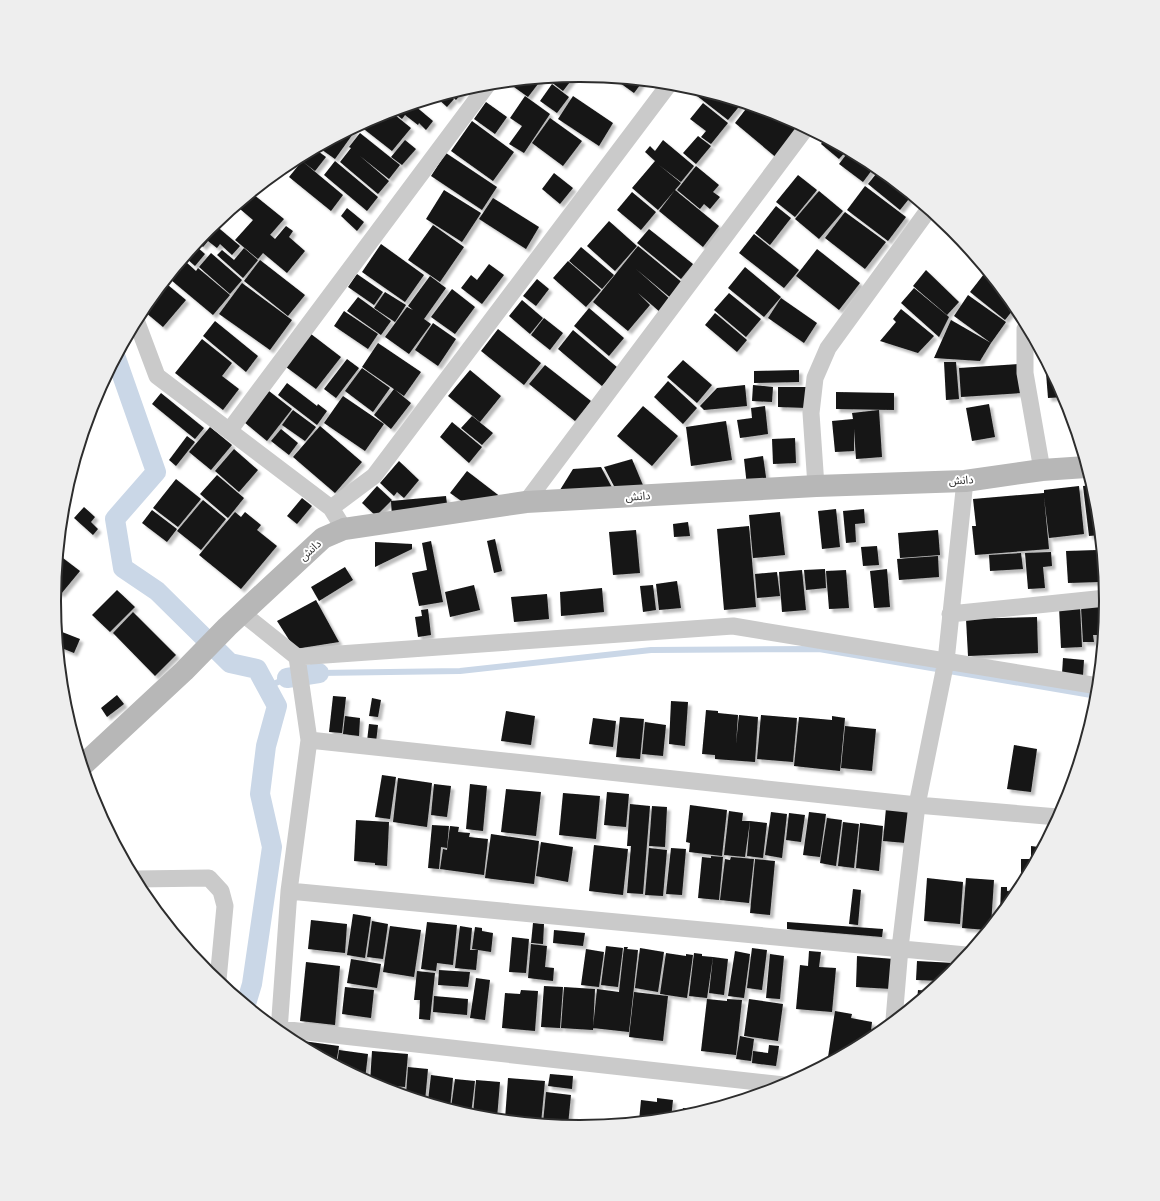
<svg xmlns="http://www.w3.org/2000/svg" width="1160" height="1201" font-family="Ubuntu,'Noto Sans Arabic',sans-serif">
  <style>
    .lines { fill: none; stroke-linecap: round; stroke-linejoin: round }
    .stream { stroke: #cad7e7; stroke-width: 6 }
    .canal { stroke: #cad7e7; stroke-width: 20 }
    .building { fill: #141414; filter: url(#shadow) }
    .street { stroke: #cacaca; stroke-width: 17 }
    .secondary { stroke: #b7b7b7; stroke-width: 22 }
    .labels { text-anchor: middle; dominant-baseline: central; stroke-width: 4; stroke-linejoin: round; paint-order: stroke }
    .street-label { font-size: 11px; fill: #2d2d2d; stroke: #fff }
    .rim { fill: none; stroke: #2d2d2d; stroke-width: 2 }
  </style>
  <defs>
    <filter id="shadow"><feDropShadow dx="3.5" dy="3.5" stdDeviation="1" flood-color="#0004"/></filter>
  </defs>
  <rect width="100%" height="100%" fill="#fff"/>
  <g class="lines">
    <path class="stream" d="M319 673 460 671 651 650 819 649 1097 696
      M267 687 287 678"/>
    <path class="canal" d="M116 358 156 472 115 519 123 568 157 591 230 663 257 669 277 706 266 746 260 794 272 847 252 984 246 1004
      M287 678 319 673"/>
  </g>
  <path class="building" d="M570 76 573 78 563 91 546 78Z
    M540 78 541 80 528 97 507 82Z
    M613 78 643 81 634 93Z
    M552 84 569 97 557 113 540 101Z
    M683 85 742 103 728 120Z
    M463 89 464 90 456 100 449 93Z
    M448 94 454 99 447 107 436 97Z
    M525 96 550 114 524 153 509 144 522 126 510 118Z
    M573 96 613 123 599 146 558 119Z
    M486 102 507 117 495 134 474 119Z
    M416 103 414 105 433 121 426 130 419 123 418 125 405 115 402 119 392 111Z
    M703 103 728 123 711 144 701 137 706 131 690 119Z
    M749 105 779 114 800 131 778 159 735 123Z
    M390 111 411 128 392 151 360 126 363 123 379 114Z
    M550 118 582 141 563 166 532 143Z
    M472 121 514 152 493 181 451 151Z
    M352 129 355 131 335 159 318 147Z
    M360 133 400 165 389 179 360 156 389 181 378 194 340 162 351 148 349 147Z
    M698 136 711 146 696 164 683 153Z
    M825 138 847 150 839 159 821 144Z
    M405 140 416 149 402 165 391 157Z
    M663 140 694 166 681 182 659 165 681 183 658 210 632 188 655 161 645 152 650 146 655 151Z
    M315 149 326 157 315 171 298 158Z
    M849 151 875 166 863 182 839 164Z
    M446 153 497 187 482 210 431 176Z
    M302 161 343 195 331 211 289 177Z
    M335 161 378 197 367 211 324 175Z
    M696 166 719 185 713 192 720 197 710 209 704 204 700 209 677 190Z
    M880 169 912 195 900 210 868 184Z
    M554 173 573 188 560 204 542 189Z
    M798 175 817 190 795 217 776 202Z
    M865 186 906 217 888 241 847 210Z
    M444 190 481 213 462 242 426 219Z
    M675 190 719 226 703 247 659 211Z
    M819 191 843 211 819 239 795 219Z
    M632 192 656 212 641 230 617 210Z
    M253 194 284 219 270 235 267 232 275 239 286 226 293 231 289 237 305 251 287 273 263 253 258 259 235 240 253 220 240 209Z
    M493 198 539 227 526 249 479 219Z
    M776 206 791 218 770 245 755 233Z
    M347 208 364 222 357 231 341 216Z
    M845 212 886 242 865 269 825 238Z
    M609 221 637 246 615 271 587 246Z
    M214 224 240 246 232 255 220 244 217 248 208 241 203 247 198 242Z
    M433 225 464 247 440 282 408 260Z
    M649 229 693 264 681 279 637 243Z
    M754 234 799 270 784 288 739 253Z
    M381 244 424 275 405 302 362 272Z
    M638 246 684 284 672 299 636 269 671 300 660 312 638 293 650 305 628 331 593 302Z
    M197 247 205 254 195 266 186 258Z
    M581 247 614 275 602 289 569 261Z
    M244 248 258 260 243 278 217 255 222 250 234 260Z
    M817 249 860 283 839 310 796 276Z
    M211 253 242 280 230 294 199 267Z
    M260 260 305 295 288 316 244 281Z
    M568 261 601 290 586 307 553 278Z
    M186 262 196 271 198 268 230 295 213 315 171 280Z
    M489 264 504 275 482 304 461 288 471 275 477 280Z
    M745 267 781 297 764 317 728 288Z
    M926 270 959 302 947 315 913 286Z
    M357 274 383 292 374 305 348 287Z
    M984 274 999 286 1016 306 1005 320 970 292Z
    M430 276 446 288 424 319 431 324 409 354 385 337 407 307 413 310 408 306Z
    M537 279 549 289 536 306 523 296Z
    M242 283 292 320 270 350 219 314Z
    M168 285 186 300 163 327 145 312Z
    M914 288 949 317 939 337 901 303Z
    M452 289 475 307 455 334 431 317Z
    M385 292 406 305 395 322 374 308Z
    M729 293 761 319 746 337 714 310Z
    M968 295 1006 322 991 343 954 316Z
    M358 297 391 321 381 335 347 311Z
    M781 298 817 323 804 343 768 318Z
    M522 300 543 318 530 334 509 316Z
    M589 308 624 338 609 356 574 326Z
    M901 309 934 336 918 353 880 341 896 322 893 319Z
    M344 311 378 334 368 349 334 326Z
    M715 313 747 340 737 352 705 325Z
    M544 318 563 333 550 350 531 335Z
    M951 320 991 343 980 361 934 358Z
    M215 321 258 356 246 372 203 336Z
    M433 323 456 339 438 366 415 350Z
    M498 329 541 363 524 385 481 351Z
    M573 330 618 368 602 386 558 349Z
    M311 334 341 357 316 389 286 367Z
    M202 339 232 363 222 376 239 389 223 410 175 373Z
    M378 343 421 372 404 396 362 367Z
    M347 359 359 368 336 398 324 389Z
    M683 360 712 385 697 403 667 377Z
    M944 362H956L959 399 946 400Z
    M1019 364 1021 393 961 397 959 368Z
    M545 365 591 401 575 421 529 384Z
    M362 368 390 388 373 412 345 391Z
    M470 370 501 396 480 422 448 396Z
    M799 370V382L754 383V371Z
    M1052 372 1058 384 1065 397 1048 398 1046 373Z
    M668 381 697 408 683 424 654 397Z
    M287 383 317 406 318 404 327 411 317 425 278 395Z
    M745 385 747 406 704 410 700 406 717 388Z
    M753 385 773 387 772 402 752 401Z
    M778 387H808V408L778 407Z
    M394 389 411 403 391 429 374 415Z
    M269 391 292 409 267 441 244 422Z
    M836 392 894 393V410L836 409Z
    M161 393 204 428 195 439 152 404Z
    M343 396 384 424 365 451 324 423Z
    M989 404 995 437 972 441 966 408Z
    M643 406 678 436 652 466 617 436Z
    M765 406 768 434 740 438 737 420 752 418 751 408Z
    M293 410 316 427 305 441 282 425Z
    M879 410 882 457 856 459 854 429V451L835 452 832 421 853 419 852 413Z
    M472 416 493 433 482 445 461 428Z
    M726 421 732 460 691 466 686 427Z
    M452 422 482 447 469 463 440 437Z
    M320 426 362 462 335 493 293 457Z
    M210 427 232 445 211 470 189 452Z
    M281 429 298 443 289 455 271 441Z
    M187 436 195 442 176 466 169 460Z
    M795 438 796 463 773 464 772 439Z
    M234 449 258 470 239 492 215 471Z
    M763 456 767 484 747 486 744 459Z
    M632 459 645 490H616L604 467Z
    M399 461 419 480 404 498 397 492 394 496 380 483Z
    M601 467 616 495 555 498 573 469Z
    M467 471 506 501 470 507 450 493Z
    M217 475 244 498 228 518 200 494Z
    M176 479 201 499 178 527 153 508Z
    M1092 485 1096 498 1100 535 1089 536 1083 486Z
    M377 486 392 500 376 516 362 503Z
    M1079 486 1084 534 1049 538 1044 497 1049 549 975 555 972 526H976L973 499 1044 493V490Z
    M446 496 448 512 392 517 391 501Z
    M302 498 312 506 297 524 287 516Z
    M203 500 226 519 201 550 177 531Z
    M84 507 95 517 91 522 98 529 93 535 74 518Z
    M836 509 840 547 822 549 818 511Z
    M864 509 865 523 855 524 856 542 846 543 843 511Z
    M152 510 177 529 167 542 142 523Z
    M235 512 241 517 245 512 261 525 257 530 277 546 241 589 199 555Z
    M780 512 785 555 753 558 749 515Z
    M688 522 690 536 674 537 673 524Z
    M749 526 756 607 724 610 717 529Z
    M636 530 640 573 613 575 609 532Z
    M938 530 940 555 900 558 898 533Z
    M495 539 502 571 494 573 487 541Z
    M431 541 443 602 419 606 412 573 427 570 422 543Z
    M375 542 412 544V549L375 567Z
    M877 546 879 565 863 566 861 547Z
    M1097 550 1099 582 1068 583 1066 551Z
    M1051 552 1052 566 1043 567 1045 588 1028 589 1025 553Z
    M1021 553 1023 569 990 571 989 555Z
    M59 555 80 571 61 594 55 589Z
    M938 556 939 577 899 580 897 559Z
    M345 567 353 580 319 601 311 587Z
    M825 569 826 588 806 590 804 570Z
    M887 569 890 607 874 608 870 571Z
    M802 570 806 610 782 612 779 572Z
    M846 570 849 608 829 609 826 571Z
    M777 572 780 596 757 598 755 574Z
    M677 581 681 608 659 610 656 584Z
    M474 585 480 610 450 617 445 592Z
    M653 585 656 610 643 612 640 586Z
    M602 588 604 612 561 616 560 592Z
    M117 590 135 607 110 632 92 615Z
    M547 594 549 619 514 622 511 597Z
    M316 600 339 642 295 649 277 621Z
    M1106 604 1104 620H1103L1102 605Z
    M1080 606 1082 647 1061 648 1059 607Z
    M1101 606 1102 635H1093L1094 642H1083L1081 607Z
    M428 609 431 635 418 637 415 617 422 616 421 610Z
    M133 612 176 655 155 676 113 633Z
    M1037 617 1038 653 968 656 966 619Z
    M57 630 80 639 74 653 59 647Z
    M1101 652 1099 670H1097L1096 653Z
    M1063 658 1084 660 1083 675 1062 674Z
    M117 695 124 704 107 717 101 708Z
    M333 696 346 697 342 733 329 732Z
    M372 698 381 700 378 717 369 716Z
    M671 701 688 702 685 746 669 744Z
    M706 710 718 711V713L738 715 736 744 739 715 758 717 755 762 715 759V755L702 754Z
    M506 711 535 716 531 745 501 741Z
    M761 715 797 718 793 762 757 759Z
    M345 716 360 718 359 736 343 734Z
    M832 716 845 718 840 771 794 766 799 717 832 720Z
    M620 717 644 719 640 759 616 757Z
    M593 718 616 721 613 747 589 744Z
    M645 722 666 725 663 756 642 754Z
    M369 724 378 725 376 742 367 741Z
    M845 726 876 729 872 771 841 768Z
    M1078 744 1083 745 1078 763H1076Z
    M1014 745 1037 749 1031 792 1007 789Z
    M382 775 396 777 390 819 375 817Z
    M398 778 432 783 427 827 393 822Z
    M434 784 451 786 447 817 431 815Z
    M470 784 487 786 483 831 466 829Z
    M506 789 541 792 536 836 501 832Z
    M607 792 629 794 626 827 604 825Z
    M563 793 600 796 596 839 559 835Z
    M630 804 650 806 643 894 627 893 631 846H627Z
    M690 805 727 810 722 856 689 852 690 843 686 842Z
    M652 806 667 807 665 847 649 846Z
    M886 808 908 810 906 843 883 841Z
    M729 811 743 813 742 821H750L745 857 724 855Z
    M771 812 787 814 782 858 765 855Z
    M809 812 826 814 820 857 803 855Z
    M789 813 805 815 801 842 786 840Z
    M827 818 842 820 836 866 820 863Z
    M356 820 389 822 387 866 375 865V863L354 861Z
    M750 821 767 823 763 858 747 856Z
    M843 822 859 824 854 868 838 866Z
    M860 823 883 826 879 871 856 868Z
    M432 825 449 826 447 848 441 847 439 869 428 868Z
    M450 826 459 827 458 832 470 833 469 837 488 839 484 875 440 869 443 849 447 850Z
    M491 834 539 841 534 884 485 878Z
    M541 842 573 847 568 882 536 876Z
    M594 845 628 849 623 895 589 891Z
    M1031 846 1039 847 1038 849H1041L1021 887V859H1031Z
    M649 848 667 850 663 896 645 895Z
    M671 848 686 849 682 895 666 894Z
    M711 856 723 857 719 900 698 898 702 857 711 858Z
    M731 857 754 859 749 903 720 900 725 859 730 860Z
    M755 859 775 861 770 915 750 913Z
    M927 878 963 882 960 924 924 921Z
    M966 878 994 880 991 925 987 930 962 928Z
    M1001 887H1007V891L1018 892 1000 913Z
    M853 889 861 890 858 925 849 924Z
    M353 914 371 917 365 958 347 955Z
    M311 920 347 924 345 953 308 949Z
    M372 921 388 924 383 959 367 957Z
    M427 922 457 925 453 965 437 963 436 971 421 969Z
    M787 922 883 929 882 937 787 929Z
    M533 923 544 924 543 944 531 943Z
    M390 926 421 930 414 977 383 972Z
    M460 926 472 928 470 950H478L476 970 455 968Z
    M475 927 482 928V931L493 933 491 952 472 949Z
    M554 930 585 933 583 946 553 943Z
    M512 937 529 939 526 973 509 972Z
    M531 944 547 946 545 967 554 968 553 981 528 978Z
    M606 946 623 948 618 987 601 985Z
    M624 947H628L627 949 638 950 629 1032 593 1028 597 989 619 992Z
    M640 948 664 952 658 992 635 988Z
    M752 948 767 950 762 990 747 988Z
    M586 949 604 952 599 987 581 985Z
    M735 951 750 954 744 998 728 996Z
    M809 951 821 952 819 967 836 968 832 1012 796 1009 800 965 808 966Z
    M666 953 686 956V954L693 955 687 998 660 994Z
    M694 953 702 954V956L713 957 707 998 689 996Z
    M770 954 784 956 780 999 766 998Z
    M857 956 894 959 892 989 856 987Z
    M713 957 728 959 724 995 709 993Z
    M351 959 381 964 377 988 347 983Z
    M917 961 954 963 953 971 941 981 916 980Z
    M306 962 340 966 335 1025 300 1021Z
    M439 970 470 972 468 987 438 985Z
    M417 971 435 973 430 1020 419 1019 420 1000H414Z
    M476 978 490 980 485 1020 470 1018Z
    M544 986 563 987 560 1028 541 1027Z
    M345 987 374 990 371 1018 342 1014Z
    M564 987 595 989 593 1030 561 1028Z
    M521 990 538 991 535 1031 502 1028 505 993 520 994Z
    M918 990 929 991 917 1001Z
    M634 992 668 996 663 1041 629 1037Z
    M434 996 468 999 467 1015 433 1012Z
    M707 999 727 1001V999L742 1000 736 1055 701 1051Z
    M749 999 783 1004 778 1041 744 1036Z
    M835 1011 852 1014 851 1018 872 1022 870 1039 835 1058 828 1057Z
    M740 1036 754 1039 751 1061 736 1059Z
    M303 1041 339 1046 336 1064 303 1046Z
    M769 1045 779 1046 776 1066 752 1063 753 1051 768 1053Z
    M339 1050 368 1054 365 1079 337 1064Z
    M372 1051 408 1054 405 1087 382 1085 381 1087 370 1082Z
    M408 1067 428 1069 425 1101 406 1095Z
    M550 1074 573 1076 572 1089 548 1086Z
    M431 1075 453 1078 450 1108 428 1101Z
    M508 1078 545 1081 541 1123 505 1119Z
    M455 1079 475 1081 471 1114 451 1108Z
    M476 1080 500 1082 497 1118 473 1115Z
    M546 1092 571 1095 568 1125 543 1123Z
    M657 1098 673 1100 671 1118 639 1121 641 1100 657 1102Z
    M683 1108 704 1110 682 1116Z"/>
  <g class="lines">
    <path class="street" d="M136 320 157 376 331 508 344 529
      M1027 326 1025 329V373L1042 470
      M229 431 488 84
      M816 486 811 413 815 378 828 348 929 209
      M526 502 806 128
      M331 508 374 476 670 83
      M242 613 297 657 309 740 289 891 279 1031
      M950 614 1106 598
      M297 657 733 626 1098 686
      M309 740 917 805 1058 817
      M136 879 209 878 221 891 225 906 218 980
      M289 891 966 955
      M894 1020 900 948 917 805 946 661 965 481
      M280 1029 784 1085"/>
    <path class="secondary" d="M83 765 184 671 227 627 323 538 344 529 526 502 816 486 965 481 1042 470 1086 467"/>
  </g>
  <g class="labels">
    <g class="street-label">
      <text transform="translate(961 480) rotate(-4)">دانش</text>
      <text transform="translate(638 496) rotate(-3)">دانش</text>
      <text transform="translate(310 550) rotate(-42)">دانش</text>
    </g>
  </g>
  <path d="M0 0H1160V1201H0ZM61 601a519 519 0 1 1 1038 0a519 519 0 1 1-1038 0Z" fill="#eee" fill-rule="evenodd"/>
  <path class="rim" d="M61 601a519 519 0 1 1 1038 0a519 519 0 1 1-1038 0Z"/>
</svg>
